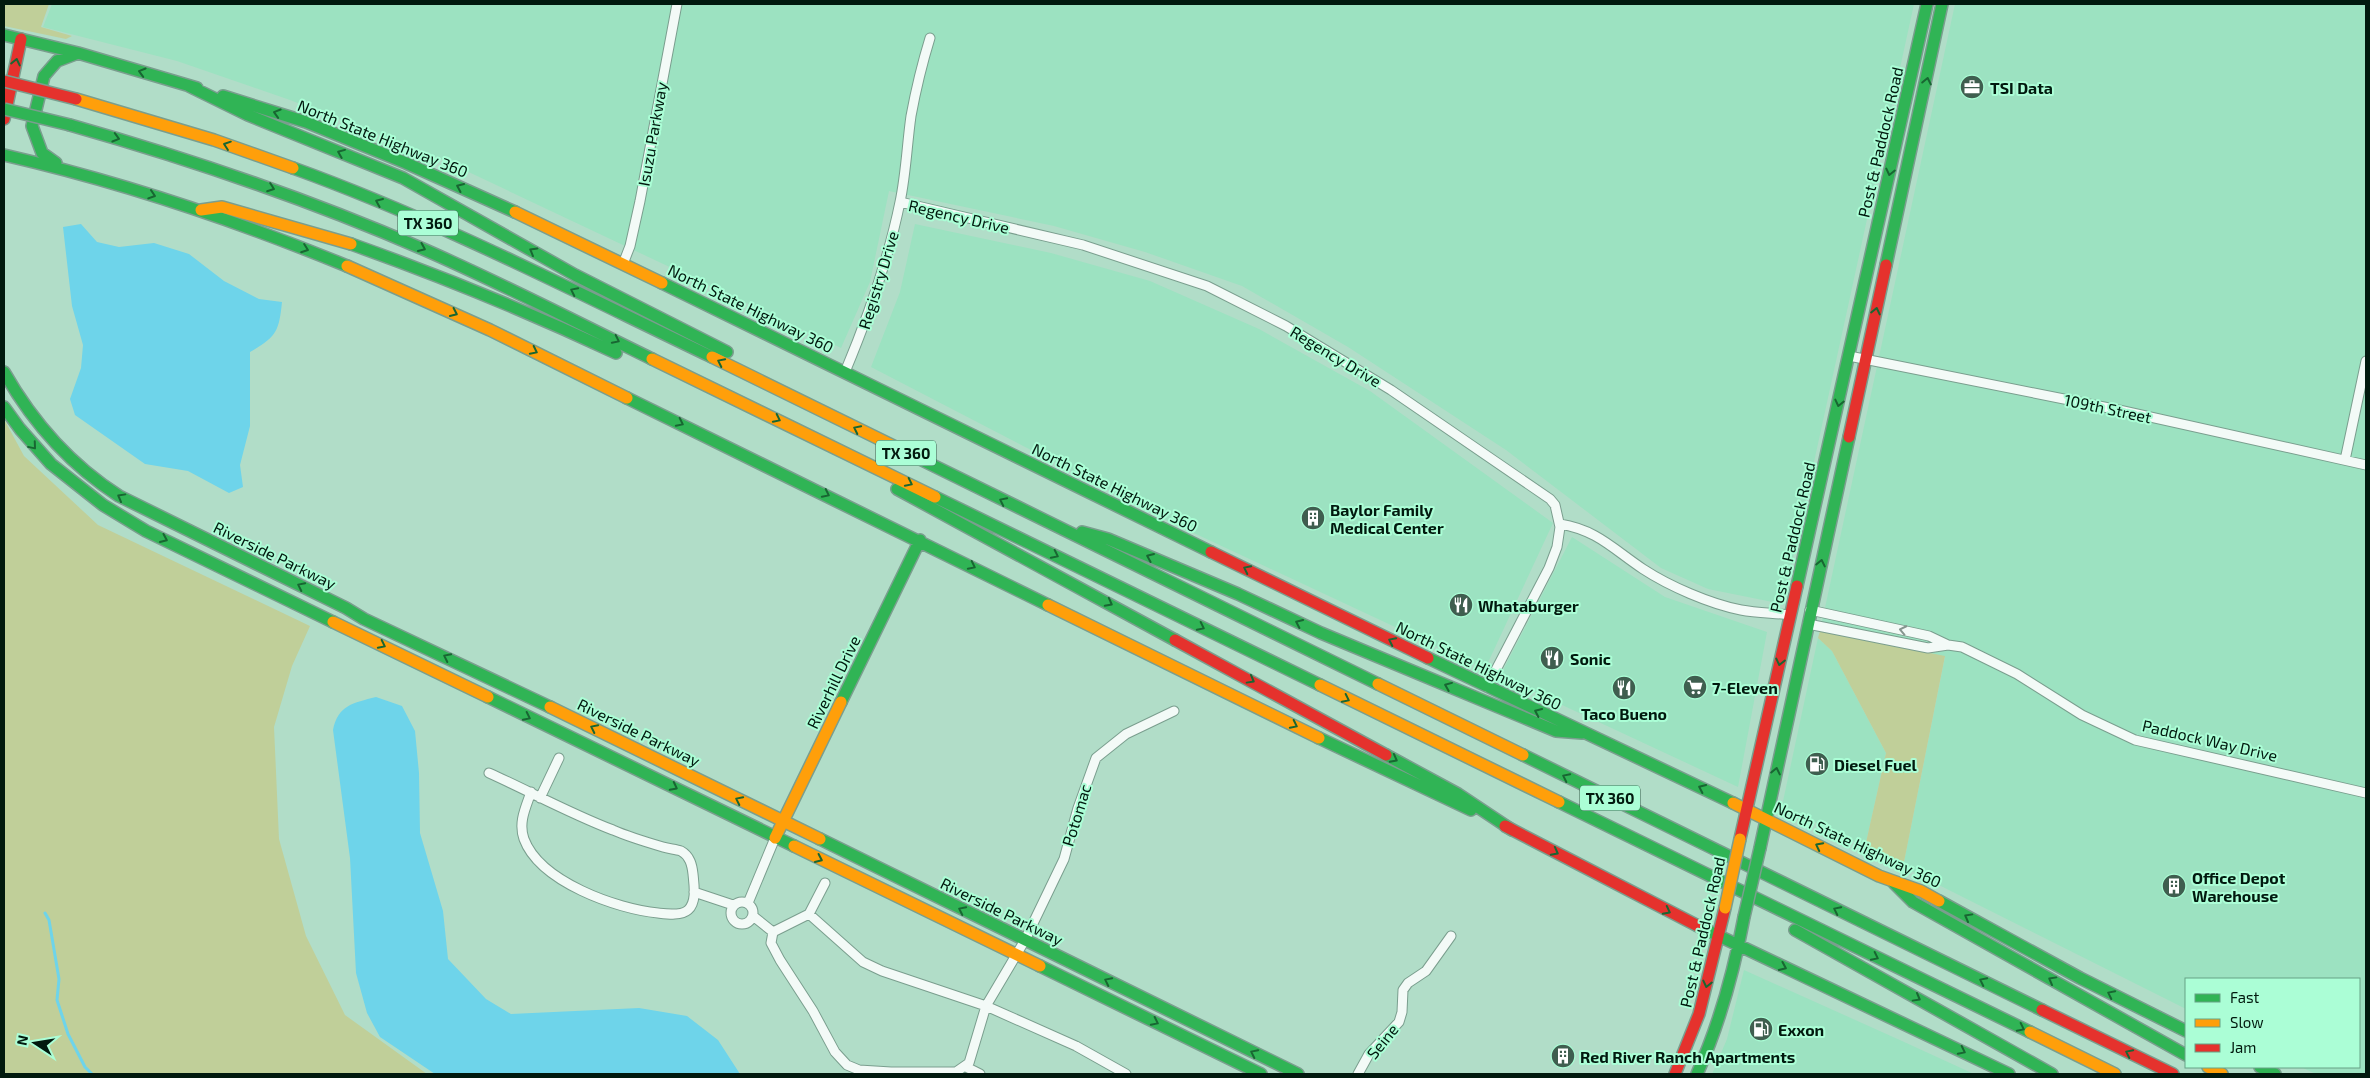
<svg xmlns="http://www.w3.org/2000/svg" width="2370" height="1078" font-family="'Exo 2',sans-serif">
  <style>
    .built { fill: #9ce2c1 }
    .green { fill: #c0cf99 }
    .water { fill: #6ed4ea }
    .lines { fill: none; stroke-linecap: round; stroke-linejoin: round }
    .stream { stroke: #6ed4ea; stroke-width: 3 }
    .street-casing { stroke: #7a9e8e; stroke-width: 11 }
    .fast-casing { stroke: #7a9e8e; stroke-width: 14 }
    .slow-casing { stroke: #7a9e8e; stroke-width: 14 }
    .jam-casing { stroke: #7a9e8e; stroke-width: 14 }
    .street { stroke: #f3faf7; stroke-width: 9 }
    .fast { stroke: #30b455; stroke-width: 11 }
    .slow { stroke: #ff9f0a; stroke-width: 11 }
    .jam { stroke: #e5322d; stroke-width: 11 }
    .fast-bridge-casing { stroke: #7a9e8e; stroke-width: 14; stroke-linecap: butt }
    .slow-bridge-casing { stroke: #7a9e8e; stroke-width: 14; stroke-linecap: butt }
    .jam-bridge-casing { stroke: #7a9e8e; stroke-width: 14; stroke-linecap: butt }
    .fast-bridge { stroke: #30b455; stroke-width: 11 }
    .slow-bridge { stroke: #ff9f0a; stroke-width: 11 }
    .jam-bridge { stroke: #e5322d; stroke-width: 11 }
    .oneway { stroke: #186632 }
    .oneway2 { stroke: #86958e }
    .labels { text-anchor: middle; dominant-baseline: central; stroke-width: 4; stroke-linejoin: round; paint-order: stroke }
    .shield { fill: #abfed6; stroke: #345e4a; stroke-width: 1 }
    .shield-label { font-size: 15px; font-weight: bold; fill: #01190e }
    .poi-label { font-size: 16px; font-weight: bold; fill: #01190e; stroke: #abfed6; text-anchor: start }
    .street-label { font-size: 16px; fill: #01190e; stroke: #abfed6 }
  </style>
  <rect width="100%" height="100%" fill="#b1ddc8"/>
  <path class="built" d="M52 4H1914L1783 604 1708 589 1661 568 1506 450 1348 347 1242 286 1145 252 1054 226 889 191 870 282 841 348 441 159 290 100 177 61 43 27Z
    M1955 4H2366V1074H2316L2301 1067H2359V979H2186V1009L1903 867 1945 657 1820 631Z
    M915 224 1051 253 1150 281 1259 329 1370 391 1553 523 1485 669 1168 521 871 367 900 292Z
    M1572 537 1665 597 1767 632 1738 787 1500 676Z
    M1818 638 1832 651 1886 753 1865 847 1782 806Z
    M1744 970 1902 1041 1974 1074H1712L1727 1039Z"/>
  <path class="green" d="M4 4H49L41 27 72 36 66 39 4 26Z
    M4 419 24 456 98 525 310 626 292 666 274 727 279 839 306 936 345 1015 427 1074H4Z
    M1820 631 1945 656 1903 867 1865 847 1886 753 1832 651 1818 638Z"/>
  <path class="water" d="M81 224 97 242 119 247 154 243 189 254 224 281 259 299 282 302C279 332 276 337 250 352V426L240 465 243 487 229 493 188 471 145 464 75 415 70 399 81 368 83 345 72 306 63 227Z
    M376 697 402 706 415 731 419 773 420 833 443 911 448 959 486 999 511 1014 639 1008 687 1016 718 1040 740 1074H435L380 1037 367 1013 356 973 350 858 333 730C338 705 353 703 376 697Z"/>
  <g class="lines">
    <path class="stream" d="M45 913 49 920 59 979 57 1000 68 1034 85 1067 92 1074"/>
    <g class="street-casing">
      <path id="street" d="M900 202 1083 245 1207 286 1286 326 1391 390 1550 499 1555 505 1560 527 1557 547 1549 568 1487 687
        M623 264 630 246 640 201 677 4
        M1849 356 2119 410 2366 465
        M845 372C868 317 888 261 900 202 906 174 907 144 911 116 916 89 922 64 930 38
        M2345 460 2366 361
        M1560 524C1597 530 1613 549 1643 569 1669 586 1710 604 1741 610 1757 613 1774 613 1790 615
        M1810 610 1929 636 1948 645 1962 647 2017 674 2082 715 2135 740 2366 793
        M1808 624 1928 648 1948 645
        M489 773C531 792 571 814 613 830 629 837 646 842 663 847 669 849 676 849 681 851 690 856 692 865 693 874 694 885 697 902 688 910 681 916 667 914 658 913 617 909 540 882 524 839 518 822 526 807 531 792
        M540 798 559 758
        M694 892 733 905
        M731 913a11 11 0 1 1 22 0a11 11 0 1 1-22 0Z
        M748 903 775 838
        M809 914 863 962 882 971 986 1006 1076 1046 1126 1074
        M753 916 773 932 809 914 825 883
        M773 932 771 943 780 960 813 1011 835 1052 847 1065 859 1070 891 1072H956L969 1063 986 1006 1025 940 1064 859 1078 808 1096 758 1126 734 1174 711
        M966 1067 980 1074
        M1358 1074 1369 1054 1399 1022 1402 1012 1403 990 1408 983 1426 971 1451 936"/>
    </g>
    <g class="fast-casing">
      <path id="fast" d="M4 35 78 53 197 88
        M189 86 248 115 403 178 575 275 727 352
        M223 96 306 122 406 163 515 212
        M70 125C190 159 308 199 423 249 501 283 576 322 652 359
        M4 155C122 182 235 220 347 266
        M56 163 42 153 32 126 44 76 57 61 78 53
        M293 168C437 220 574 291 712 357
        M351 244C441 276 529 312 616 353
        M1886 265 1942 4
        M662 283 1211 552
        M4 372C33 423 69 464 119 496L346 608 364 619 550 707
        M627 398 1048 605
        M4 407 20 429 51 464 103 505 146 531 333 622
        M920 459 1378 684
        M897 489 1175 640
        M935 497 1320 685
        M1082 532 1108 539 1238 594 1321 633 1556 731 1582 733
        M1797 586 1927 4
        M1428 658 1733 803
        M488 697 794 846
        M841 702 920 540
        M1319 738 1471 810
        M1386 755 1458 794 1512 830
        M1523 755 2042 1010
        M1559 802 2030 1032
        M820 839 1298 1074
        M1760 848 1849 437
        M1894 883 1913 902 2186 1055
        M1939 901 2080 978 2186 1031
        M1698 926 2009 1074
        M1795 930 2052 1074
        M1040 966 1261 1074
        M2260 1067 2275 1074
        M1697 1074C1720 1023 1734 971 1744 917"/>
    </g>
    <g class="slow-casing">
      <path id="slow" d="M76 99 214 140 293 168
        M201 210 222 207 351 244
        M515 212 662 283
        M347 266 490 330 627 398
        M712 357 920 459
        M652 359 935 497
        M1048 605 1319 738
        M333 622 488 697
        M1378 684 1523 755
        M1320 685 1559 802
        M550 707 820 839
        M1733 803 1879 876 1921 891 1939 901
        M775 838 841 702
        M794 846 1040 966
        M2030 1032 2115 1074
        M2208 1067 2222 1074"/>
    </g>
    <g class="jam-casing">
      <path id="jam" d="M4 119 21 39
        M1849 437 1886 265
        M1211 552 1428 658
        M1175 640 1386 755
        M1505 826 1698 926
        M1740 839 1797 586
        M2042 1010 2173 1074
        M1675 1074 1699 1014 1725 908"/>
    </g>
    <use href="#street" class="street"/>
    <use href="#fast" class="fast"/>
    <use href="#slow" class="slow"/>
    <use href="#jam" class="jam"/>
    <g class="fast-bridge-casing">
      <path id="fast-bridge" d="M4 109 70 125
        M1744 917 1760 848"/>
    </g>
    <g class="slow-bridge-casing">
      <path id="slow-bridge" d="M1725 908 1740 839"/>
    </g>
    <g class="jam-bridge-casing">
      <path id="jam-bridge" d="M4 81 76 99"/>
    </g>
    <use href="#fast-bridge" class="fast-bridge"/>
    <use href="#slow-bridge" class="slow-bridge"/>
    <use href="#jam-bridge" class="jam-bridge"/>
  </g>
  <defs><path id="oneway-chevron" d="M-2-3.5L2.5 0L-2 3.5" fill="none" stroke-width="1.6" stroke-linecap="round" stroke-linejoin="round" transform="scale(1.25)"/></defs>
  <g class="oneway">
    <use href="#oneway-chevron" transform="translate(16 62) rotate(-77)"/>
    <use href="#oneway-chevron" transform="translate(142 72) rotate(-164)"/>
    <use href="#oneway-chevron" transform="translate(1927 81) rotate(-78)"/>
    <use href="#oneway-chevron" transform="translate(277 113) rotate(-163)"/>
    <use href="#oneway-chevron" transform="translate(116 138) rotate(16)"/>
    <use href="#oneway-chevron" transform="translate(227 145) rotate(-161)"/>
    <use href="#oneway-chevron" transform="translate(341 153) rotate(-158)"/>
    <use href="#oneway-chevron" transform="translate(1890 172) rotate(103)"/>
    <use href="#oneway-chevron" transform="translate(460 187) rotate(-156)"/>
    <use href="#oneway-chevron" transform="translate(271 188) rotate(20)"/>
    <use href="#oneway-chevron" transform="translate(152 195) rotate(18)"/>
    <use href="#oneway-chevron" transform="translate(379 202) rotate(-157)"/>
    <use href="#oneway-chevron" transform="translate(422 248) rotate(24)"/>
    <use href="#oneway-chevron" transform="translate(305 249) rotate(20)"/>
    <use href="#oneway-chevron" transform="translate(533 251) rotate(-150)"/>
    <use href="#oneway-chevron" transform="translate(574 291) rotate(-154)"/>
    <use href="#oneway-chevron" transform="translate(1876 311) rotate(-77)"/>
    <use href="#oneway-chevron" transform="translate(454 313) rotate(25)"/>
    <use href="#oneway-chevron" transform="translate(616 340) rotate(26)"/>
    <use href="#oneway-chevron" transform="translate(534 351) rotate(26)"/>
    <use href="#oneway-chevron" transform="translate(721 362) rotate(-154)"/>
    <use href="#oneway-chevron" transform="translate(1839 403) rotate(103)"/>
    <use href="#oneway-chevron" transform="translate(777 419) rotate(26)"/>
    <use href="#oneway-chevron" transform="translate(680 423) rotate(26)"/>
    <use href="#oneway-chevron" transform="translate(857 429) rotate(-154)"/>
    <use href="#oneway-chevron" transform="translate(33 446) rotate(50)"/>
    <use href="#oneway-chevron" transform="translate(909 483) rotate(26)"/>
    <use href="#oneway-chevron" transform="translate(826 494) rotate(26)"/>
    <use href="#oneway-chevron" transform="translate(121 497) rotate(-151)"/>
    <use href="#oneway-chevron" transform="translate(1003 501) rotate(-154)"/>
    <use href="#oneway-chevron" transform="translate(164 539) rotate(24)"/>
    <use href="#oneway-chevron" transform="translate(1055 555) rotate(26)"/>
    <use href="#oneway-chevron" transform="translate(1150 557) rotate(-157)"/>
    <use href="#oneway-chevron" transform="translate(1821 563) rotate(-78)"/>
    <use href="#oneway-chevron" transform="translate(972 566) rotate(26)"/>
    <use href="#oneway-chevron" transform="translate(1247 569) rotate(-154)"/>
    <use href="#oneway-chevron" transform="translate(301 586) rotate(-154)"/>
    <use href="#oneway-chevron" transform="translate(1109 603) rotate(28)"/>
    <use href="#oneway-chevron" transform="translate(1299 623) rotate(-155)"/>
    <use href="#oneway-chevron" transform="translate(1201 627) rotate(26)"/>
    <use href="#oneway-chevron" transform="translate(1392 641) rotate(-154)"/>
    <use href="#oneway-chevron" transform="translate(382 645) rotate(26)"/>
    <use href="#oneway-chevron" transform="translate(447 657) rotate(-154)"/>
    <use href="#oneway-chevron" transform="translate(1780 662) rotate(103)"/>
    <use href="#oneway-chevron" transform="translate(1251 680) rotate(29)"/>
    <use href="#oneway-chevron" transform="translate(1448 686) rotate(-158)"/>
    <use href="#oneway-chevron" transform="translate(1346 699) rotate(26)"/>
    <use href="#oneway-chevron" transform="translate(1538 712) rotate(-155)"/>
    <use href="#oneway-chevron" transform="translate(527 717) rotate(26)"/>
    <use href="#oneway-chevron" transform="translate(1294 725) rotate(26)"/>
    <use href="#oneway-chevron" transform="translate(594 728) rotate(-154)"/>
    <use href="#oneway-chevron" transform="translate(1394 759) rotate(28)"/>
    <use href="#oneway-chevron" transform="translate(1776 771) rotate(-78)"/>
    <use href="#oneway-chevron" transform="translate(1566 777) rotate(-154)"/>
    <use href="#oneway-chevron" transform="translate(674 787) rotate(27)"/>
    <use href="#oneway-chevron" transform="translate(1702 788) rotate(-155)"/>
    <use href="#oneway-chevron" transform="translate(739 800) rotate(-154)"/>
    <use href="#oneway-chevron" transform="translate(1819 846) rotate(-153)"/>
    <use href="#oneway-chevron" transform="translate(1555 852) rotate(28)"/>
    <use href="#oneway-chevron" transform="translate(819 859) rotate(25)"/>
    <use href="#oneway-chevron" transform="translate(962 910) rotate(-154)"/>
    <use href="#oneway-chevron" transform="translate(1837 910) rotate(-154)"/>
    <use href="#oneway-chevron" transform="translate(1667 911) rotate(27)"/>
    <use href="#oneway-chevron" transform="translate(1968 917) rotate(-151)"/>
    <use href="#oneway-chevron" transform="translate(1875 957) rotate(26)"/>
    <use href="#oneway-chevron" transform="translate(1783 967) rotate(24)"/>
    <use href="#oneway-chevron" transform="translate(2052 980) rotate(-151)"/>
    <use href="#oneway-chevron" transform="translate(1108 981) rotate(-154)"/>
    <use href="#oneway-chevron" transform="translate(1983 981) rotate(-154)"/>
    <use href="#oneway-chevron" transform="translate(1707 984) rotate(103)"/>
    <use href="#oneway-chevron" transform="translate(2111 994) rotate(-154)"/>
    <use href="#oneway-chevron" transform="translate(1917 998) rotate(29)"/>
    <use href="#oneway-chevron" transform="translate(1155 1022) rotate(26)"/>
    <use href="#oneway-chevron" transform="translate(2021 1028) rotate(26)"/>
    <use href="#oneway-chevron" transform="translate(1962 1051) rotate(26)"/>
    <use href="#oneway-chevron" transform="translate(1254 1053) rotate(-154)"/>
    <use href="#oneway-chevron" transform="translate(2129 1053) rotate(-154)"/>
  </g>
  <use class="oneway2" href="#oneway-chevron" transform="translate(1903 630) rotate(-168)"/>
  <defs>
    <g id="office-disc" transform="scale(1.25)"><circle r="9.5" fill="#3f5e4f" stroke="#abfed6"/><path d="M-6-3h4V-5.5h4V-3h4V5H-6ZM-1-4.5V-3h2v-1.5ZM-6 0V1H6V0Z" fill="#fff"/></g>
    <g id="building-disc" transform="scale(1.25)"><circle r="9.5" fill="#3f5e4f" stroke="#abfed6"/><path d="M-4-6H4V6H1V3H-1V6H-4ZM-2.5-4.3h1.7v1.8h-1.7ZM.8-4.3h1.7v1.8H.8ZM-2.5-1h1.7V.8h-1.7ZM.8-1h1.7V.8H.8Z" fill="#fff"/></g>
    <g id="restaurant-disc" transform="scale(1.25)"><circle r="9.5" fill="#3f5e4f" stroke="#abfed6"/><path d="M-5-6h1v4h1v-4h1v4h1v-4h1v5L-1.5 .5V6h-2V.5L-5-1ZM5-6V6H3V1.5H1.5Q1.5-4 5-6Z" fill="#fff"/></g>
    <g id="supermarket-disc" transform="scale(1.25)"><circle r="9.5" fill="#3f5e4f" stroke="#abfed6"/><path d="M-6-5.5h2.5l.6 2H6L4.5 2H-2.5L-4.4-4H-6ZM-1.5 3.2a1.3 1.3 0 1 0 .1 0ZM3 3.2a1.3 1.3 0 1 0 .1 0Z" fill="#fff"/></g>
    <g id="fuel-disc" transform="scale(1.25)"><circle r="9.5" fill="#3f5e4f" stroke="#abfed6"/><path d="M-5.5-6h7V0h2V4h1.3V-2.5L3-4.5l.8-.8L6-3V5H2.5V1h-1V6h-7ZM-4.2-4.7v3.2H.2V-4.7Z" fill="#fff"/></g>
  </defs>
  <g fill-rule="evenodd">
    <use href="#office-disc" x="1972" y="87"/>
    <use href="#building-disc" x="1313" y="518"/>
    <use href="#restaurant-disc" x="1461" y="605"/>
    <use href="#restaurant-disc" x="1552" y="658"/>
    <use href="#supermarket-disc" x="1695" y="687"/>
    <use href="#restaurant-disc" x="1624" y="688"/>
    <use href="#fuel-disc" x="1817" y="764"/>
    <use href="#building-disc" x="2174" y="886"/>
    <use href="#fuel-disc" x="1761" y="1029"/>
    <use href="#building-disc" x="1563" y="1056"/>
  </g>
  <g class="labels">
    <g class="shield">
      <rect x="398" y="210.5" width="60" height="25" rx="4"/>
      <rect x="876" y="440.5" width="60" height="25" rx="4"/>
      <rect x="1580" y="785.5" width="60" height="25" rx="4"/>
    </g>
    <g class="shield-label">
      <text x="428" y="223">TX 360</text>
      <text x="906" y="453">TX 360</text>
      <text x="1610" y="798">TX 360</text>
    </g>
    <g class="poi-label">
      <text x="1990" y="87">TSI Data</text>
      <text x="1330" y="509">Baylor Family<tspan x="1330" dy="18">Medical Center</tspan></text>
      <text x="1478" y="605">Whataburger</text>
      <text x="1570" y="658">Sonic</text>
      <text x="1712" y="687">7-Eleven</text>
      <text x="1624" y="713" text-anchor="middle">Taco Bueno</text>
      <text x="1834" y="764">Diesel Fuel</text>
      <text x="2192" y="877">Office Depot<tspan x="2192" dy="18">Warehouse</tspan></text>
      <text x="1778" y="1029">Exxon</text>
      <text x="1580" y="1056">Red River Ranch Apartments</text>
    </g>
    <g class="street-label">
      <text transform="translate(652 134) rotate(-80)">Isuzu Parkway</text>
      <text transform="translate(383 138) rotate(22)">North State Highway 360</text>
      <text transform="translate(1880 142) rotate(-77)">Post &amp; Paddock Road</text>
      <text transform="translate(959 216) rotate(13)">Regency Drive</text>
      <text transform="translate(878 280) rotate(-73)">Registry Drive</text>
      <text transform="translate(751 308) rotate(26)">North State Highway 360</text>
      <text transform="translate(1336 356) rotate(31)">Regency Drive</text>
      <text transform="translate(2108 408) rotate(12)">109th Street</text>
      <text transform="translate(1115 487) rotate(26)">North State Highway 360</text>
      <text transform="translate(1792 537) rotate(-77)">Post &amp; Paddock Road</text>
      <text transform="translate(275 555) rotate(26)">Riverside Parkway</text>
      <text transform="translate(1479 665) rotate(26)">North State Highway 360</text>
      <text transform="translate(833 682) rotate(-64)">Riverhill Drive</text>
      <text transform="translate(639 732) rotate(26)">Riverside Parkway</text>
      <text transform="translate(2210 740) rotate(13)">Paddock Way Drive</text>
      <text transform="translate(1076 815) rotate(-73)">Potomac</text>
      <text transform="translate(1858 844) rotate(25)">North State Highway 360</text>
      <text transform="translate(1002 911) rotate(26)">Riverside Parkway</text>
      <text transform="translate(1702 932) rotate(-77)">Post &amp; Paddock Road</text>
      <text transform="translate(1382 1041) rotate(-51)">Seine</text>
    </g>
  </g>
  <rect width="2370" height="1078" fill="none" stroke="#01190e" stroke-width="10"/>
  <rect x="2185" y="978" width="175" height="90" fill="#abfed6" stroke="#67a286"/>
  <rect x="2195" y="994" width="25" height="8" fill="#30b455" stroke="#67a286"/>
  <text x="2230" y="1003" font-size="15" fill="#01190e">Fast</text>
  <rect x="2195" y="1019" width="25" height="8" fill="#ff9f0a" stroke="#67a286"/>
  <text x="2230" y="1028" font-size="15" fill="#01190e">Slow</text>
  <rect x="2195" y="1044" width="25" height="8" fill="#e5322d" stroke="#67a286"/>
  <text x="2230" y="1053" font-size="15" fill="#01190e">Jam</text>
  <g transform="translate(35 1043) rotate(282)" stroke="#abfed6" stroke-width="4" paint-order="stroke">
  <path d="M0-4L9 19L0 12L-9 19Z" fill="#01190e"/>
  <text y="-8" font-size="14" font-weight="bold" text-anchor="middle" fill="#01190e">N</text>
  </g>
</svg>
